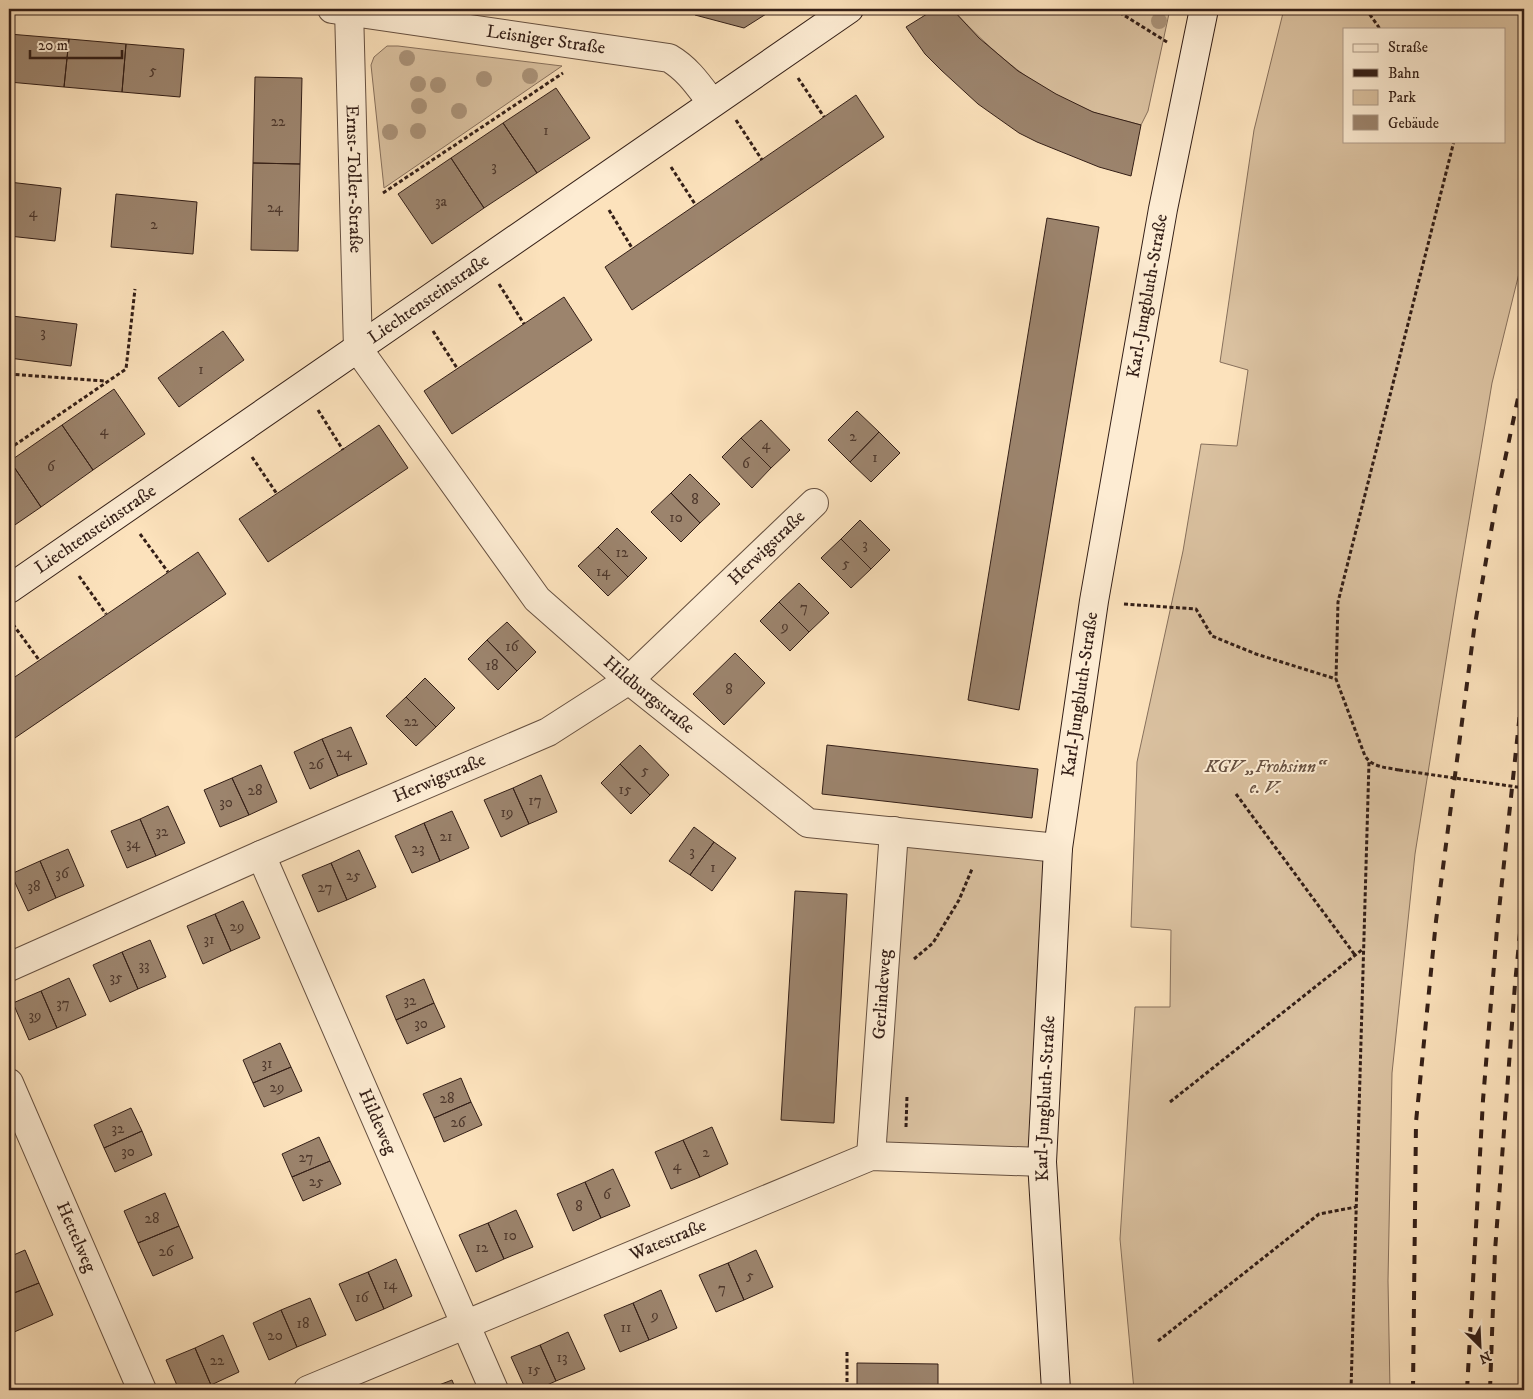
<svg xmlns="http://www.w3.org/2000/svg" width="1533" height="1399" font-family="'IM FELL DW Pica',serif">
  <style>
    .green { fill: #dac1a0; stroke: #87705c; fill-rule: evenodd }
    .building { fill: #9c846d; stroke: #341f17 }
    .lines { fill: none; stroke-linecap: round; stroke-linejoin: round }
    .street-casing { stroke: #665040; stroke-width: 30 }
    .secondary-casing { stroke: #341f17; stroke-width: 30 }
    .path { stroke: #341f17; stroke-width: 3; stroke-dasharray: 4 2.5; stroke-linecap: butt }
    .street { stroke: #fdecd3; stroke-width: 28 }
    .secondary { stroke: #fdecd3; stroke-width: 28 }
    .rail { stroke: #341f17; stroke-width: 4; stroke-dasharray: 9 9; stroke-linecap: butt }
    .path-bridge { stroke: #341f17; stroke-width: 3; stroke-dasharray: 4 2.5; stroke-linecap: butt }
    .tree { fill: #aa9278 }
    .labels { text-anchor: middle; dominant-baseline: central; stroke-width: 4; stroke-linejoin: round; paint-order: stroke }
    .number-label { font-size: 15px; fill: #4e382c }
    .street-label { font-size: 18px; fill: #341f17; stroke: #fdecd3 }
    .park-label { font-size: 18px; font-style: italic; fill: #665040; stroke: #fdecd3 }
  </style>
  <rect width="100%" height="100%" fill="#fce2bc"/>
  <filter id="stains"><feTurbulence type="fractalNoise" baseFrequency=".004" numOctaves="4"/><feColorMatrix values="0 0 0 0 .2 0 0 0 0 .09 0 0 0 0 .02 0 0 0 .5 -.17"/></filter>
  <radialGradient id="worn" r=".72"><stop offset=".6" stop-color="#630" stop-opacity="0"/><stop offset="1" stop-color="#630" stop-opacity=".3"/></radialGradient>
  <path class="green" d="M952 9H1170L1148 111 1141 125C1125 120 1108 118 1093 112 1037 92 992 52 952 9Z
    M1284 9H1524V253L1492 383 1456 598 1415 854 1392 1073 1388 1281 1390 1390H1134L1120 1239 1135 1007H1170L1171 930 1131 927 1137 762 1183 551 1201 444 1237 446 1248 370 1220 362 1254 130ZM1344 29H1504V141H1344Z
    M387 46H398L562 66 384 188 371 65 374 57Z
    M894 831 1058 848 1042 1162 871 1156Z"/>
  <path class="building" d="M604 9H645L644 13Z
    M695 9H774L744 28 695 15Z
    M935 9H952L979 38 1018 71 1056 94 1093 112 1141 125 1131 176 1099 167 1037 142 1019 133 978 104 941 70 925 54 906 27Z
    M9 34 69 39 64 87 9 82Z
    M69 39 126 44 122 92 64 87Z
    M126 44 184 49 180 97 122 92Z
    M255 77 302 78 300 164 253 163Z
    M556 88 590 138 537 173 503 123Z
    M856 95 884 137 632 310 605 267Z
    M503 123 537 173 484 208 451 158Z
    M451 158 484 208 432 244 398 194Z
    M253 163 300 164 298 251 251 250Z
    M9 182 61 188 55 241 9 236Z
    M116 194 197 202 193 254 111 247Z
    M1047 218 1099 227 1019 710 968 700Z
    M564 297 592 340 452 434 424 391Z
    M12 316 77 324 71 366 9 358V341Z
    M223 331 244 360 179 407 158 378Z
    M114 389 145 434 93 470 62 425Z
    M857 411 879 432 850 462 828 440Z
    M761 420 790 450 771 468 741 438Z
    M62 425 93 470 41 507 10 461Z
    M379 425 408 468 268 562 239 519Z
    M879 432 900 453 871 482 850 462Z
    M741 438 771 468 752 488 722 457Z
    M10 461 41 507 9 529V462Z
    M690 474 720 504 700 523 671 493Z
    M671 493 700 523 681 542 651 512Z
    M860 520 890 550 871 569 841 539Z
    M617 528 647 558 628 577 598 547Z
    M841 539 871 569 851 588 821 558Z
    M598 547 628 577 608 596 578 566Z
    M198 552 226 594 9 742V681Z
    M799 583 829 613 809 632 779 602Z
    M779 602 809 632 790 651 760 621Z
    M507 622 536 652 517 671 487 640Z
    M487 640 517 671 498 690 468 659Z
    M735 653 765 683 724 725 693 694Z
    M425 678 455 708 436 727 406 697Z
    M406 697 436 727 416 746 386 716Z
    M351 727 367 764 338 776 322 739Z
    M322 739 338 776 310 789 294 752Z
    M640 745 669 775 650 795 620 764Z
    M827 745 1038 769 1032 818 822 794Z
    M620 764 650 795 631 814 601 783Z
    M261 765 277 802 249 815 232 778Z
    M541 775 557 812 529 824 513 788Z
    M232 778 249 815 220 827 204 790Z
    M513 788 529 824 501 837 484 800Z
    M168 806 185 843 156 856 140 819Z
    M452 811 469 848 440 861 424 823Z
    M140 819 156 856 127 868 111 831Z
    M424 823 440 861 412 873 395 836Z
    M694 827 714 842 690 875 669 861Z
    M714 842 736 858 712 891 690 875Z
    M68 849 84 886 56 898 40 861Z
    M359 850 376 887 347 900 331 863Z
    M40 861 56 898 28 911 11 874Z
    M331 863 347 900 318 912 302 875Z
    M795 891 847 894 834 1123 781 1120Z
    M243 901 260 938 231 951 215 914Z
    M215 914 231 951 203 964 187 926Z
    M150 940 166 977 138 989 122 952Z
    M122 952 138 989 110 1002 93 965Z
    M69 978 86 1015 57 1028 41 991Z
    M424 979 434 1003 396 1020 386 996Z
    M41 991 57 1028 29 1040 13 1003Z
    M434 1003 445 1027 407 1044 396 1020Z
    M280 1043 291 1067 253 1083 243 1060Z
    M291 1067 302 1091 264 1107 253 1083Z
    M461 1078 471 1102 434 1118 423 1094Z
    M471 1102 482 1125 444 1142 434 1118Z
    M131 1108 142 1131 104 1148 94 1125Z
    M712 1127 728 1164 700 1177 683 1140Z
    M142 1131 152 1155 115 1172 104 1148Z
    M319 1137 330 1161 292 1177 282 1154Z
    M683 1140 700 1177 671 1189 655 1152Z
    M330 1161 341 1184 303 1201 292 1177Z
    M613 1169 630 1206 601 1218 585 1182Z
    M585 1182 601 1218 573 1231 557 1194Z
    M165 1193 179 1226 138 1243 124 1211Z
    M516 1210 533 1247 504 1259 488 1223Z
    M488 1223 504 1259 476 1272 459 1235Z
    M179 1226 193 1258 153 1276 138 1243Z
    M25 1250 39 1283 9 1295V1257Z
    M756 1250 773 1287 744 1300 728 1263Z
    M396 1259 412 1296 384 1309 368 1272Z
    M728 1263 744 1300 716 1312 699 1275Z
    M368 1272 384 1309 356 1321 339 1284Z
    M39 1283 53 1315 12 1333 9 1325V1295Z
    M661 1290 677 1328 649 1340 633 1303Z
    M310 1298 326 1335 297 1347 281 1310Z
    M633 1303 649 1340 620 1352 604 1315Z
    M281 1310 297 1347 269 1360 253 1323Z
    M568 1332 585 1369 556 1381 540 1345Z
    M223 1335 239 1372 211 1385 195 1348Z
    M540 1345 556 1381 536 1390H526L511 1357Z
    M195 1348 211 1385 198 1390H179L166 1360Z
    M857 1363 938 1364V1390H857Z
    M452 1380 456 1390H426Z"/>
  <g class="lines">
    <g class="street-casing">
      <g id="street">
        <path id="s1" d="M332 9 669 58C688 69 699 86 712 103"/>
        <path id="s2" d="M349 9 358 349 537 599 629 680 808 823 1058 848"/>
        <path id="s3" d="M261 855 494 1390"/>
        <path id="s4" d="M9 967 261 855 548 732 629 680 814 503"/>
        <path id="s5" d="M9 1083 142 1390"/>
        <path id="s6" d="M871 1156 894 831"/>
        <path id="s7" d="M308 1390 871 1156 1042 1162"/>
      </g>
    </g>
    <g class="secondary-casing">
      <g id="secondary">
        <path id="s8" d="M9 589C290 397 568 201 849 9"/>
        <path id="s9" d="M1056 1390 1042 1162 1058 848 1094 601 1163 209 1204 9"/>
      </g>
    </g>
    <path class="path" d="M1114 9 1167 42
      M1366 9 1380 29
      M798 78 824 117
      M736 120 762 160
      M671 167 695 204
      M383 193 563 73
      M609 210 632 248
      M499 284 524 324
      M433 331 457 368
      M9 374 105 381
      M318 410 343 450
      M9 449 126 369 135 289
      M252 457 277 494
      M140 534 168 572
      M79 576 106 614
      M1124 604 1196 609 1212 636 1256 654 1336 679
      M9 619 39 660
      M1399 770C1386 767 1373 768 1365 756L1336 679 1338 602 1454 141
      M1236 794 1355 955
      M914 959 933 943 959 900 972 869
      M1170 1102 1363 949
      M906 1127 907 1096
      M1158 1341 1319 1214 1356 1207
      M847 1352V1390
      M1351 1390 1369 762"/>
    <use href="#street" class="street"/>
    <use href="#secondary" class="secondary"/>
    <path class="rail" d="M1413 1390 1416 1122 1436 921 1474 630 1497 497 1524 370
      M1467 1390 1483 1100 1497 929 1524 675
      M1490 1390 1495 1251 1515 984 1524 892"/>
    <path class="path-bridge" d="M1399 770 1524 788"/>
  </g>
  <g class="tree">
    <circle cx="1159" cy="21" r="8"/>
    <circle cx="407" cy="58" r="8"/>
    <circle cx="530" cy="76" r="8"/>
    <circle cx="484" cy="79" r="8"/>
    <circle cx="418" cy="84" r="8"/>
    <circle cx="438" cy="85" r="8"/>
    <circle cx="419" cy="106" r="8"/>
    <circle cx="459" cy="111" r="8"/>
    <circle cx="418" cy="131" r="8"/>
    <circle cx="390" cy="132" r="8"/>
  </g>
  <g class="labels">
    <g class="number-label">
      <text x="153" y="70">5</text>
      <text x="278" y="121">22</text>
      <text x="546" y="130">1</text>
      <text x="494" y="166">3</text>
      <text x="441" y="201">3a</text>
      <text x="275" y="207">24</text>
      <text x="33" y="212">4</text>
      <text x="154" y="224">2</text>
      <text x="43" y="332">3</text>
      <text x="201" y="369">1</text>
      <text x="104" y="430">4</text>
      <text x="853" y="436">2</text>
      <text x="766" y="444">4</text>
      <text x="875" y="457">1</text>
      <text x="746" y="463">6</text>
      <text x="51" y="466">6</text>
      <text x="695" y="499">8</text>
      <text x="676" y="517">10</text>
      <text x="865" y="544">3</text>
      <text x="622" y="552">12</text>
      <text x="846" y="563">5</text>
      <text x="603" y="571">14</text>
      <text x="804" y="607">7</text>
      <text x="785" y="626">9</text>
      <text x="512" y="646">16</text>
      <text x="492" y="665">18</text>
      <text x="729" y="689">8</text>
      <text x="411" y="721">22</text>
      <text x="344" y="752">24</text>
      <text x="316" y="764">26</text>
      <text x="645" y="770">5</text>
      <text x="625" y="789">15</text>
      <text x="255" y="790">28</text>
      <text x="535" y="800">17</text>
      <text x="226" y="802">30</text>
      <text x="507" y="812">19</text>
      <text x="162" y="831">32</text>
      <text x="446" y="836">21</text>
      <text x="133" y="843">34</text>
      <text x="418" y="848">23</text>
      <text x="692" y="851">3</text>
      <text x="713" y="867">1</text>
      <text x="62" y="873">36</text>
      <text x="353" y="875">25</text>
      <text x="34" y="886">38</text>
      <text x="325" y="887">27</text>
      <text x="237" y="926">29</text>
      <text x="209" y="939">31</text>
      <text x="144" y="965">33</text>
      <text x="116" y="977">35</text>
      <text x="410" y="1000">32</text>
      <text x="63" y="1003">37</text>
      <text x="35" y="1015">39</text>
      <text x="421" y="1023">30</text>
      <text x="267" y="1063">31</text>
      <text x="277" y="1087">29</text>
      <text x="447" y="1098">28</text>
      <text x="458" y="1122">26</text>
      <text x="118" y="1128">32</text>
      <text x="128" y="1151">30</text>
      <text x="706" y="1152">2</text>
      <text x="306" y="1157">27</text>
      <text x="677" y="1165">4</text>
      <text x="316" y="1181">25</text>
      <text x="607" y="1194">6</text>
      <text x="579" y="1206">8</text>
      <text x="152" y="1218">28</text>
      <text x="510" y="1235">10</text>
      <text x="482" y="1247">12</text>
      <text x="166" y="1251">26</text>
      <text x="750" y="1275">5</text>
      <text x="390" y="1284">14</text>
      <text x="722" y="1288">7</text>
      <text x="362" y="1297">16</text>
      <text x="655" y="1315">9</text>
      <text x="303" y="1323">18</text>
      <text x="626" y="1327">11</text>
      <text x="275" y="1335">20</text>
      <text x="562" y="1357">13</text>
      <text x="217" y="1360">22</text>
      <text x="534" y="1369">15</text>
    </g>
    <g class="street-label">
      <text stroke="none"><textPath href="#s1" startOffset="216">Leisniger Straße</textPath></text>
      <text stroke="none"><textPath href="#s2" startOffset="170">Ernst-Toller-Straße</textPath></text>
      <text stroke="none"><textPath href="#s9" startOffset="1102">Karl-Jungbluth-Straße</textPath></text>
      <text stroke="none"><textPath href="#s8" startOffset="510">Liechtensteinstraße</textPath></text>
      <text stroke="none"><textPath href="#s8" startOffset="105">Liechtensteinstraße</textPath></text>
      <text stroke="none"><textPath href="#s4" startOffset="875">Herwigstraße</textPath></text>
      <text stroke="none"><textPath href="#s2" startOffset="795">Hildburgstraße</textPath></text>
      <text stroke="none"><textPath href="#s9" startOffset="698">Karl-Jungbluth-Straße</textPath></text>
      <text stroke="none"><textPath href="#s4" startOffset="470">Herwigstraße</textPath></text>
      <text stroke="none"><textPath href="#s6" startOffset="162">Gerlindeweg</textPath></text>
      <text stroke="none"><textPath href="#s9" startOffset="292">Karl-Jungbluth-Straße</textPath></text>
      <text stroke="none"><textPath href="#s3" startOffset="291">Hildeweg</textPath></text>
      <text stroke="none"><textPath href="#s5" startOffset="168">Hettelweg</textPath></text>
      <text stroke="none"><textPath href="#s7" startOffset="390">Watestraße</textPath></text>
    </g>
    <g class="park-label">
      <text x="1265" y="767">KGV „Frohsinn“<tspan x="1265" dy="21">e. V.</tspan></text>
    </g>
  </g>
  <rect width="1533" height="1399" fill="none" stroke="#fce2bc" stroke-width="30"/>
  <rect x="10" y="10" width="1513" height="1379" fill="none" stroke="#341f17" stroke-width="2.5"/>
  <rect x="15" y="15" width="1503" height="1369" fill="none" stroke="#341f17"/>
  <rect x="1343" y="28" width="162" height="115" fill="#fdecd3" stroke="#ad9a88"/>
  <rect x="1353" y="44" width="25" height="8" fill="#fdecd3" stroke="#ad9a88"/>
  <text x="1388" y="52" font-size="15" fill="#341f17">Straße</text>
  <rect x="1353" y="69" width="25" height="8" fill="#341f17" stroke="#ad9a88"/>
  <text x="1388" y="78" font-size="15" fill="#341f17">Bahn</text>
  <rect x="1353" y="90" width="25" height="15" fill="#dac1a0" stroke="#ad9a88"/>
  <text x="1388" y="102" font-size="15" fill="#341f17">Park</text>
  <rect x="1353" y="115" width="25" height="15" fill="#9c846d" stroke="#ad9a88"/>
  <text x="1388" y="128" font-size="15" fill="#341f17">Gebäude</text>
  <g transform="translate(1480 1346) rotate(156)" stroke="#fdecd3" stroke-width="4" paint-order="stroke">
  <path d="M0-4L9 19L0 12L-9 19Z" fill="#341f17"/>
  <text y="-8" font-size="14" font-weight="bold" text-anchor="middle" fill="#341f17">N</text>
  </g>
  <path d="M30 50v8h92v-8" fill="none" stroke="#341f17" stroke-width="2.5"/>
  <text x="38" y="50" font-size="15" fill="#341f17" stroke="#fdecd3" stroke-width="4" paint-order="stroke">20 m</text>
  <rect width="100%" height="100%" filter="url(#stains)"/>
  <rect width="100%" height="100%" fill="url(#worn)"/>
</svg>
